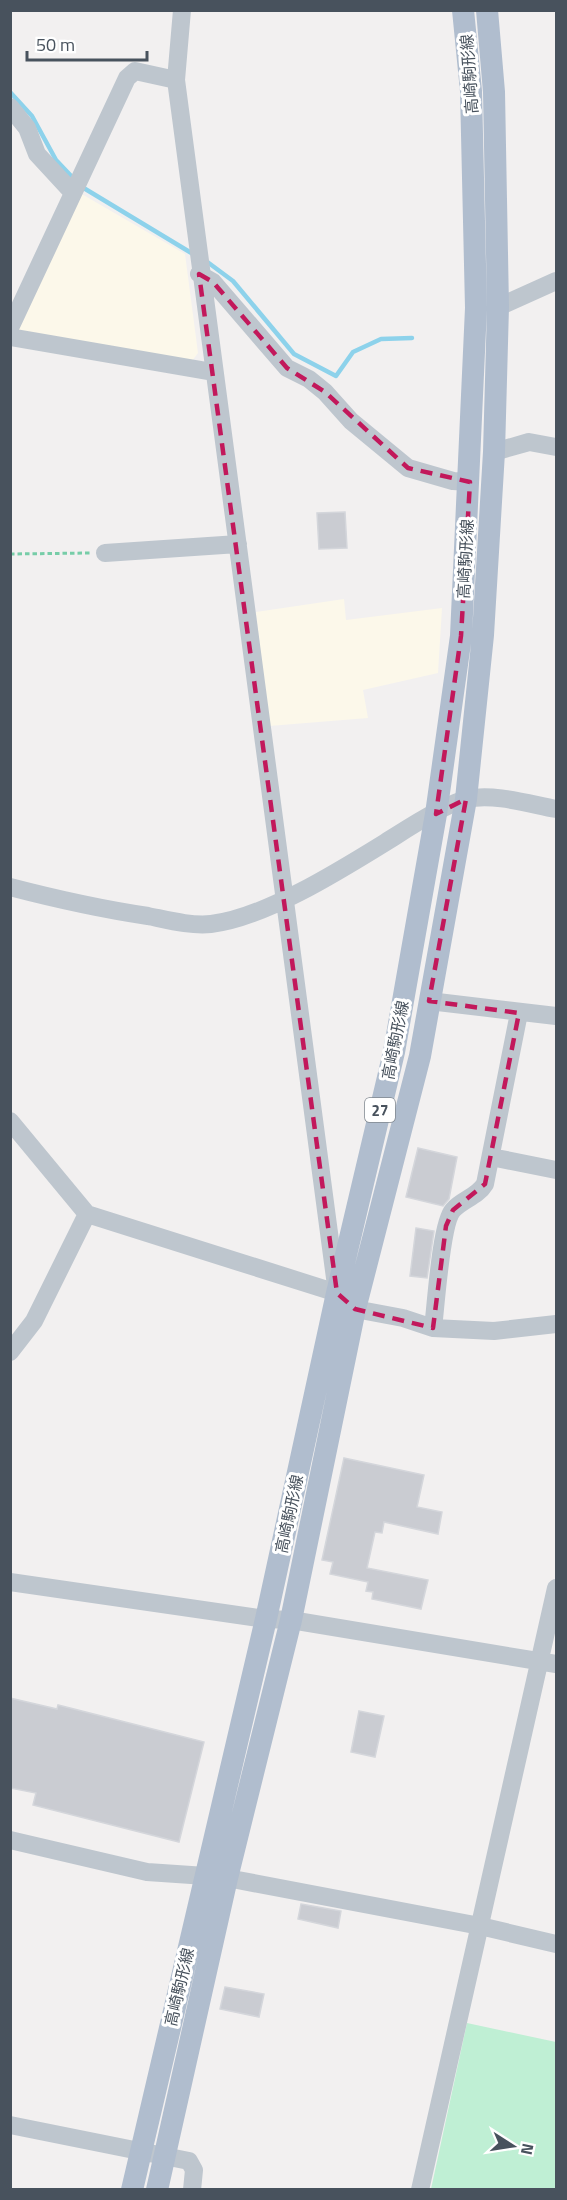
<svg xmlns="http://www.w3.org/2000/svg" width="567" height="2200" font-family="'Titillium Web','Noto Sans JP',sans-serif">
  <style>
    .commercial { fill: #fcf8ea }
    .green { fill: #bfefd4 }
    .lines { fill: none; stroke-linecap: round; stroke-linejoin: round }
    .stream { stroke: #8dd2eb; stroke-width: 4.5 }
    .building { fill: #caccd2; stroke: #d4d6db; stroke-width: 1.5 }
    .path { stroke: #77cda8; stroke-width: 3; stroke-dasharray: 4.5 3; stroke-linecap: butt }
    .minor { stroke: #bec6ce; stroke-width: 18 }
    .major { stroke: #b0bdce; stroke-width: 22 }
    .marked { fill: none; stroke: #c2185b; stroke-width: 4.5; stroke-dasharray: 12 8; stroke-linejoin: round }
    .labels { text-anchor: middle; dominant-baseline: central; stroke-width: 6; stroke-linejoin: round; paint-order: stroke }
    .shield { fill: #fff; stroke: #7f868e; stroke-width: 1.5 }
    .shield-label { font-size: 15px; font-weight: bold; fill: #48525d }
    .street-label { font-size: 16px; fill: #48525d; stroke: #fff }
  </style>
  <rect width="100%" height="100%" fill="#f2f0f0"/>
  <path class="commercial" d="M80 193 185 254 198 353 192 361 19 332 17 328Z
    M344 599 346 620 442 608 438 673 363 690 368 718 269 726 256 612Z"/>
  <path class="green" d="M467 2023 556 2042V2189H431Z"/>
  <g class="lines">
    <path class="stream" d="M10 92 32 116 56 160 74 179
      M82 187 193 254
      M206 261 233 281 294 354 336 376 353 352 381 339 412 338"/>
  </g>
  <path class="building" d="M345 512 347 548 319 549 317 513Z
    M418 1148 457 1157 449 1199 443 1206 406 1197Z
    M416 1228 434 1231 427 1278 410 1276Z
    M344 1458 424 1475 417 1507 442 1512 438 1534 384 1522 382 1533 375 1532 367 1568 428 1580 421 1609 372 1599 373 1592 366 1591 368 1582 330 1574 333 1562 322 1560Z
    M10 1698 57 1709 58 1705 204 1742 179 1842 33 1805 36 1793 10 1788Z
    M359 1711 384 1716 375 1757 351 1752Z
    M301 1904 341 1911 338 1928 298 1919Z
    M225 1987 264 1994 259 2017 220 2009Z"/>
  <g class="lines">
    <path class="path" d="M10 554 91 553"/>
    <path class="minor" d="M182 10 176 80 337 1293 355 1309 403 1318 433 1328 494 1331 556 1324
      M10 107 27 128 37 154 73 193
      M199 274 213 282 287 368 309 379 325 392 351 421 408 468 453 481 470 482
      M498 307 556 281
      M10 328 127 78 135 71 176 80
      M10 337 213 372
      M494 452 529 442 556 447
      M105 553 238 544
      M10 887C56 899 101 909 148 916 168 920 190 926 211 924 266 918 347 866 394 837 411 826 448 803 467 799 494 793 529 804 556 809
      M429 1001 556 1016
      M10 1121 87 1214 337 1293
      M491 1157 556 1170
      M433 1328C436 1305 441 1223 453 1210 463 1199 477 1197 485 1184L519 1013
      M10 1352 34 1321 87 1214
      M10 1582 266 1619 291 1620 556 1664
      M10 1840 147 1872 206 1876
      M227 1878 480 1926 556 1944
      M10 2125 189 2161 194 2170 192 2190
      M420 2190 556 1588"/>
    <path class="major" d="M132 2190 266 1619 337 1293 394 1052 436 814 461 636 476 308 471 91 463 10
      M157 2190 227 1878 291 1620 355 1309 420 1056 466 799 483 635 494 452 498 307 494 92 487 10"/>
  </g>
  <path class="marked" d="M199 274 213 282 287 368 325 392 408 468 470 482 461 636 436 814 466 799 429 1001 519 1013 485 1184 453 1210 446 1226 433 1328 355 1309 337 1293Z"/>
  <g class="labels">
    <rect class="shield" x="365" y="1098" width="30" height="24" rx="4.5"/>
    <g class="shield-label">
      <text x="380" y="1110">27</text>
    </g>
    <g class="street-label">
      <text transform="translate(469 74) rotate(-94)">高崎駒形線</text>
      <text transform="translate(465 559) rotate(-87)">高崎駒形線</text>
      <text transform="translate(395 1040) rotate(-79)">高崎駒形線</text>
      <text transform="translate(289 1514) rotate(-78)">高崎駒形線</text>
      <text transform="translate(179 1987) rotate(-77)">高崎駒形線</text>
    </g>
  </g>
  <rect width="567" height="2200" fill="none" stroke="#48525d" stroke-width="24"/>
  <g transform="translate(513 2146) rotate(102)" stroke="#ffffff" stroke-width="4.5" paint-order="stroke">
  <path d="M0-4.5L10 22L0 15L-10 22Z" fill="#48525d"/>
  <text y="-9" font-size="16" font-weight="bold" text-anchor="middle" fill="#48525d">N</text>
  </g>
  <path d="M27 51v9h120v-9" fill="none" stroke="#48525d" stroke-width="3"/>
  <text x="36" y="51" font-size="18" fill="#48525d" stroke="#ffffff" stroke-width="4.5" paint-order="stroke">50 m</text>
</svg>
